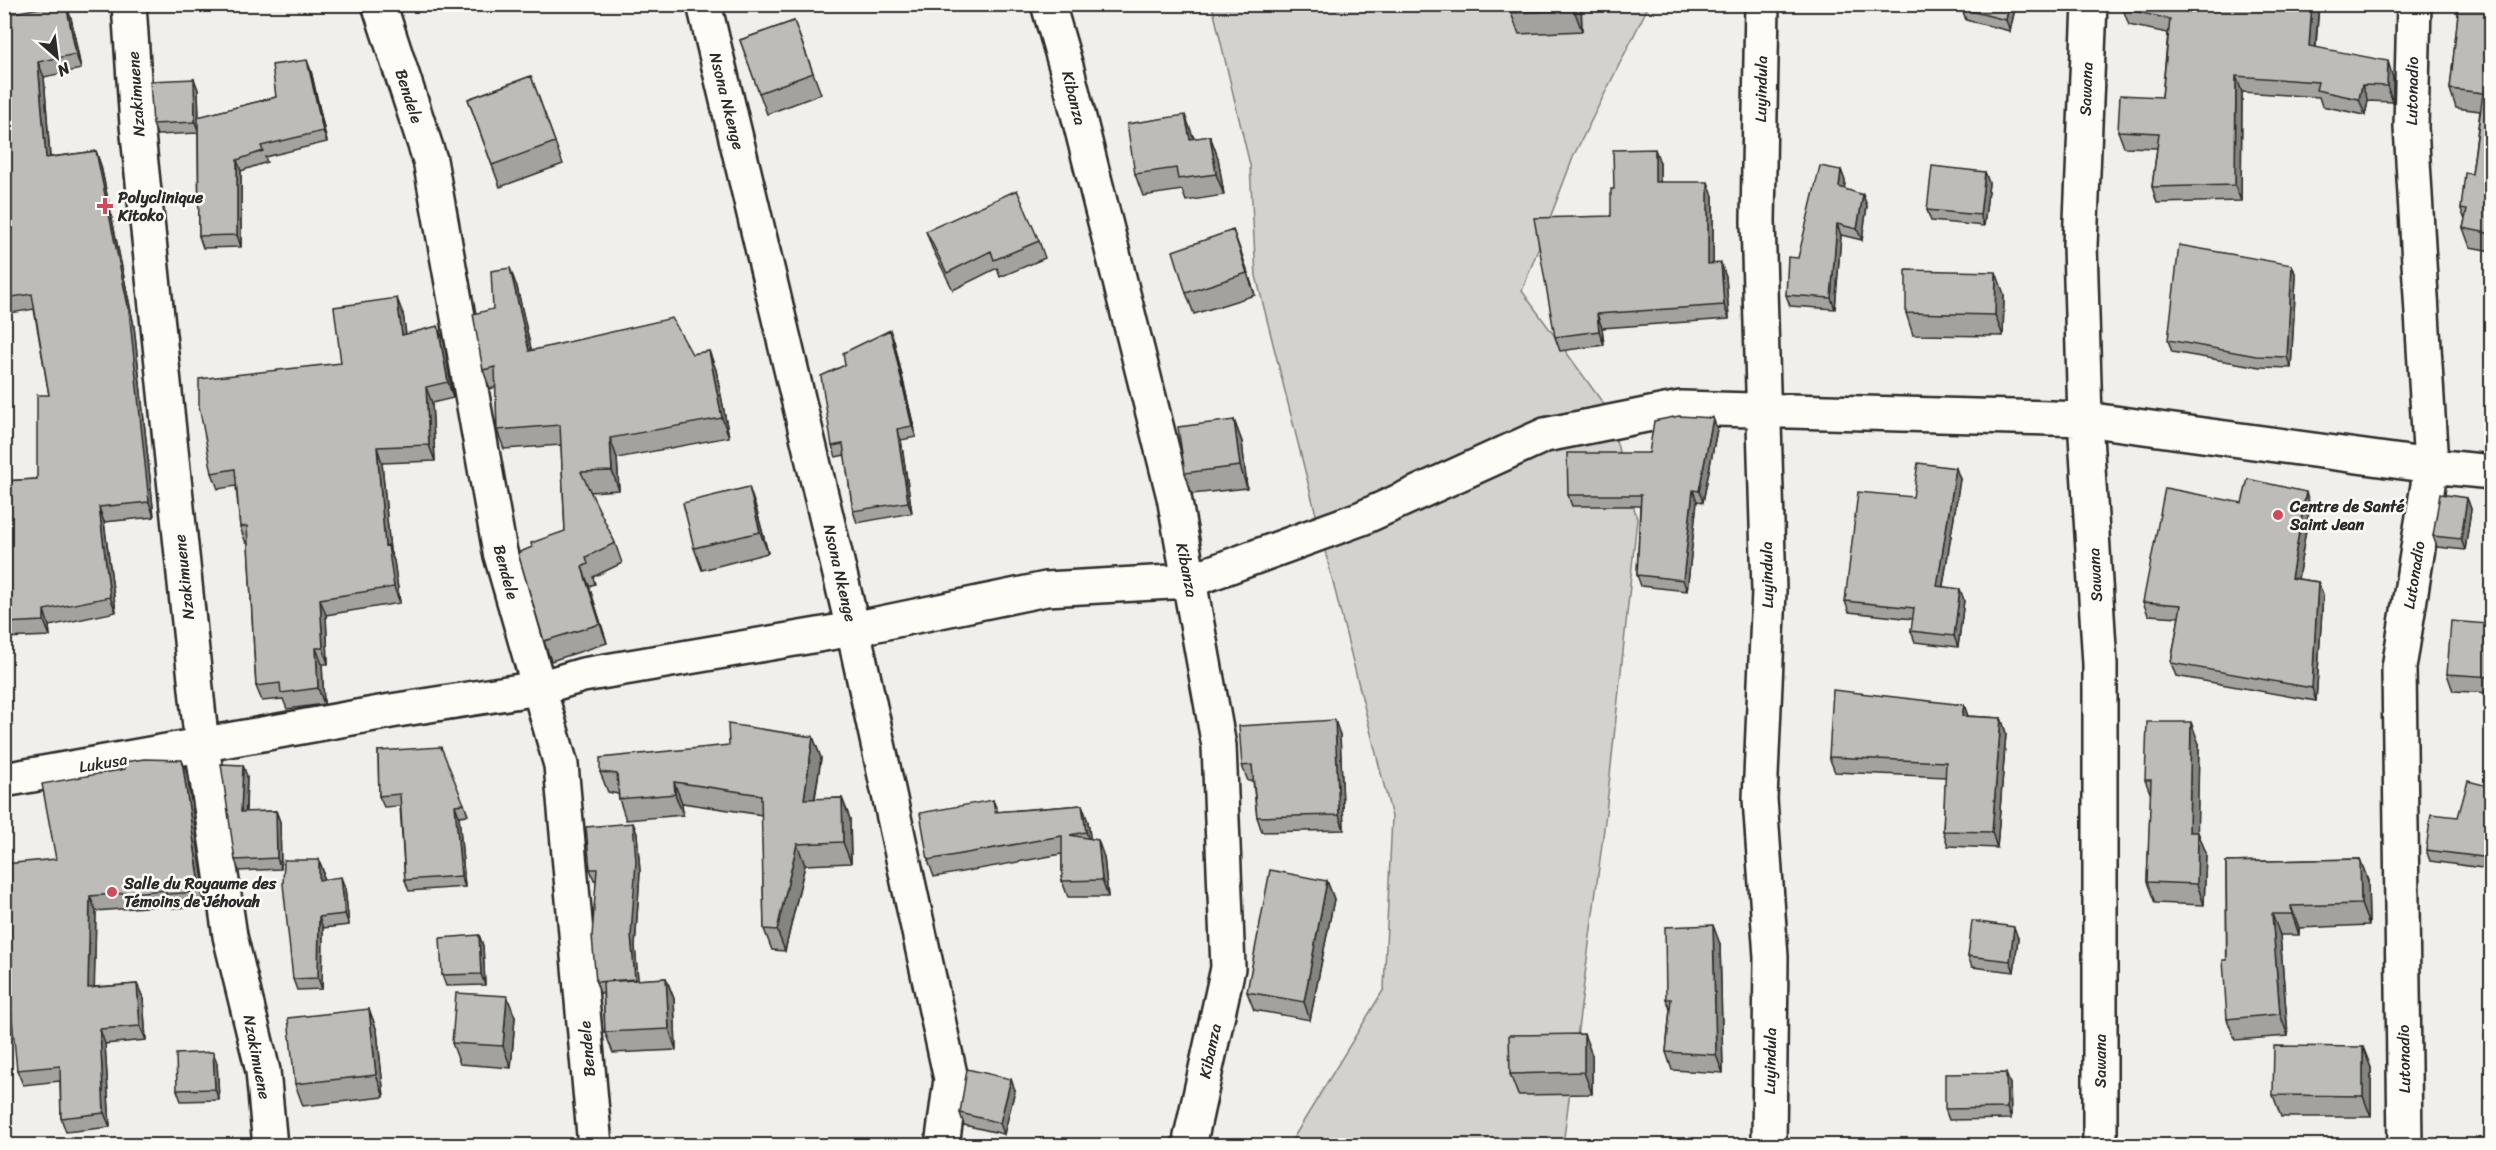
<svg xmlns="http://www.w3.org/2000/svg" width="2496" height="1150" font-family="Sriracha,sans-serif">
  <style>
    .green { fill: #d3d2cf; stroke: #7f7e7d; stroke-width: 1.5 }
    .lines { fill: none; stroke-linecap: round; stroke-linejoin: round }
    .minor-casing { stroke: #2b2b2b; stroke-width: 38 }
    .minor { stroke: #fdfcf7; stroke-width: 33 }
    .wall { fill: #a3a29e; stroke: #2b2b2b; stroke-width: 1.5 }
    .shaded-wall { fill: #848481; stroke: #2b2b2b; stroke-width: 1.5 }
    .building { fill: #bdbcb8; stroke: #2b2b2b; stroke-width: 1.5 }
    .poi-dot { fill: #d1495b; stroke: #fdfcf7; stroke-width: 2 }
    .labels { text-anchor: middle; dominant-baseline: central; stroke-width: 5; stroke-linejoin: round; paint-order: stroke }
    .street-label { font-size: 16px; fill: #2b2b2b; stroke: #fdfcf7 }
    .poi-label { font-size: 16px; font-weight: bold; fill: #2b2b2b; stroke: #fdfcf7; text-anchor: start }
  </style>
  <rect width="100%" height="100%" fill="#f0efeb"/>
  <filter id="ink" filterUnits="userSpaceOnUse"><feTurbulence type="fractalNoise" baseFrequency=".0167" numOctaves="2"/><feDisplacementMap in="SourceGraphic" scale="12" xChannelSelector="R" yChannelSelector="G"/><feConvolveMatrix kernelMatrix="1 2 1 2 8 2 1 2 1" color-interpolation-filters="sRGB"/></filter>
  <g filter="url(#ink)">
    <path class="green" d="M1212 5H1649L1574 155 1522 291 1608 410 1637 519 1606 813 1563 1145H1289L1384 989 1392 817 1256 276 1250 165Z"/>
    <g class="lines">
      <g class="minor-casing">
        <path id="minor" d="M129 4 137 125 202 746 230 936 263 1071 270 1146
          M379 4 430 160 500 552 561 765 595 1146
          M704 4 853 629 951 1079 942 1146
          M1048 4 1067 70 1174 497 1219 746 1228 968 1189 1146
          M1762 4 1758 221 1769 591 1760 799 1771 957 1769 1146
          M2090 4 2080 245 2085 419 2100 664V1146
          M4 780 391 711 539 688 583 675 853 629 1046 589 1189 581 1362 518 1545 435 1681 408 2085 419 2431 466 2492 472
          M2405 1146 2399 668 2431 466 2411 127 2414 4"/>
      </g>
      <use href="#minor" class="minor"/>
    </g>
    <path class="wall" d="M1511 4H1581L1582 31 1519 34 1511 13Z
      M1963 4H2016L2010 31 1966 20 1962 9Z
      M2124 4H2319L2316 47 2393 78V102L2368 101 2365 115 2322 106 2319 97 2242 92 2241 201 2157 203 2152 187 2157 148 2124 147 2118 131 2162 97 2168 33 2129 25 2123 9Z
      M2437 4H2492V251L2470 247 2463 228 2465 220 2461 209 2472 174 2480 111 2456 108 2450 89 2459 6 2438 5Z
      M4 15 71 18 81 69 44 77 50 157 96 151 101 166 134 326 154 517 104 522 116 612 49 626 50 636 4 638V481L37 479 49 395 34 309 11 313 5 298Z
      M794 21 821 94 767 114 740 40Z
      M311 71 327 142 265 157 267 162 241 171V247L203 248 199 236 198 133 157 135 153 124 194 79 198 90 199 117 276 97Z
      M531 76 563 164 500 187 468 99Z
      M1193 136 1194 139 1210 136 1218 158 1224 195 1186 201 1182 190 1143 196 1135 174Z
      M1660 163V182L1713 196V264L1726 277 1729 319 1602 328 1604 345 1560 351 1555 337 1611 216 1614 189Z
      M1841 170 1845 181 1844 189 1863 195 1867 206 1862 240 1841 235 1835 309 1790 306 1786 295 1798 258Z
      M1985 172 1989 183 1984 226 1931 221 1927 210Z
      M926 231 1039 241 1045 258 1000 277 997 268 953 290 932 248Z
      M1241 252 1255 295 1194 314 1186 293Z
      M2292 265 2296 276 2291 368 2260 367 2172 352 2168 340Z
      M517 287 531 350 692 354 709 351 716 370 729 437 617 458 619 490 590 492 615 543 622 563 593 577 595 584 589 586 607 643 551 661 544 641 565 531 561 445 504 449 497 430 496 387 490 389 483 370Z
      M2004 294 2003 336 1913 335 1906 313Z
      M403 314 406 334 444 342 453 398 432 403 435 461 382 463 390 551 394 561 400 603 326 615 328 664H322L324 704 287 709 283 699 262 701 256 686 248 543H246L240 527 236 486 218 489 212 473Z
      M894 341 916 437 901 440 912 513 857 523 853 511 845 455 836 457 832 446 845 365Z
      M2492 341V399L2487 386Z
      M1713 418 1717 429 1703 502 1697 501 1687 591 1641 586 1637 575 1640 506H1572L1568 495 1649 453Z
      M1234 420 1242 442 1247 488 1192 494 1185 473Z
      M1960 479 1943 586 1964 600 1958 647 1915 642 1911 631 1913 619 1849 612 1845 601 1913 497Z
      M2467 498 2471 509 2465 550 2437 547 2433 536Z
      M2242 503 2310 505 2298 579 2318 582 2323 595 2316 701 2176 676 2171 663 2179 617 2148 615 2143 602Z
      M756 508 768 553 702 570 694 548Z
      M2492 589V693L2453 691 2447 674 2488 624Z
      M1964 705 1968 716 2001 718 2006 733 1997 848 1948 846 1943 831 1946 777 1835 772 1829 757Z
      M1340 735 1344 830 1262 832 1257 817 1253 781H1248L1242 766Z
      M813 737 821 758 815 799 842 798 850 819 851 863 805 865 785 951 772 950 764 929 762 815 682 803 683 815 626 820 619 799 618 794 608 792 600 772Z
      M2199 744 2197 832 2206 853 2204 905 2155 903 2147 882 2151 795 2145 780Z
      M378 751 464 804 468 815 459 816 465 887 409 891 405 880 400 806 384 807 379 796Z
      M187 774 207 907 172 908 170 905 96 911 94 987 137 984 143 998 146 1040 105 1044 110 1127 66 1132 61 1118 60 1081 23 1085 17 1070 56 859Z
      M247 776 246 812 276 811 280 822 281 869 239 871 235 860Z
      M2492 787V881L2489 875 2490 869 2430 861 2426 850Z
      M993 800 998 812 1082 805 1088 822 1090 838 1104 857 1108 897H1068L1062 881V854L934 877 928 860Z
      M633 823 637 834 640 872 635 947 638 980 666 978 674 999 676 1050 613 1053 605 1032 603 993H600L596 982V880H594L590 869Z
      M2360 859 2368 881 2369 925 2299 928V935H2280L2288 1036 2235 1040 2227 1019 2226 862Z
      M319 860 323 871V879L345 888 349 925 323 928 322 989 297 990 293 979Z
      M1327 881 1334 899 1310 1020 1254 1010 1247 992Z
      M479 935 483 946 485 985 446 986 442 975Z
      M2018 938 2014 972 1972 967 1968 956Z
      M1720 944 1723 1073 1672 1070 1666 1052 1670 1009 1666 999Z
      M369 1009 377 1031 384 1097 303 1106 295 1084Z
      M515 1017 511 1068 460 1064 452 1043Z
      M2363 1047 2371 1068V1117H2281L2273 1095Z
      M1592 1055V1094L1518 1095 1510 1074Z
      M217 1063 219 1100 181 1101 177 1090Z
      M2010 1084 2011 1119 1949 1120 1945 1109Z
      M1015 1090 1004 1134 964 1125 960 1113Z"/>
    <path class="shaded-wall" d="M66 4 71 18 81 69 76 54Z
      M1574 4H1581L1582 31 1574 10Z
      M2009 4H2016L2010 31 2006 20Z
      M2312 4H2319L2314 62 2309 46Z
      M307 60 311 71 327 142 323 131Z
      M2388 61 2393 78V102L2387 86Z
      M38 62 44 77 51 173 46 158Z
      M2236 76 2242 92 2241 201 2235 185Z
      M194 79 198 90 199 133 195 122Z
      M2362 85 2368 101 2365 115 2359 99Z
      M1185 115 1193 136 1197 161 1190 139Z
      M1210 136 1218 158 1224 195 1216 174Z
      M1655 149 1660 163V196L1655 182Z
      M96 151 101 166 134 326 154 517 149 502Z
      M237 160 241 171V247L237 235Z
      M1841 170 1845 181 1844 198 1839 187Z
      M1985 172 1989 183 1984 226 1980 215Z
      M1708 182 1713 196V278L1708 264Z
      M1863 195 1867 206 1862 240 1857 229Z
      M1837 224 1841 235 1835 309 1831 298Z
      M1233 230 1241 252 1255 295 1247 273Z
      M1721 263 1726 277 1729 319 1724 305Z
      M2292 265 2296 276 2291 368 2287 357Z
      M510 268 517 287 536 370 529 351Z
      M1996 272 2004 294 2003 336 1995 315Z
      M397 298 403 314 408 351 402 335Z
      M1597 314 1602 328 1604 345 1599 331Z
      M438 326 444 342 453 398 448 382Z
      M890 330 894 341 916 437 912 426Z
      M709 351 716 370 729 437 722 418Z
      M426 387 432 403 435 461 429 445Z
      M1713 418 1717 429 1703 502 1699 491Z
      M1234 420 1242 442 1247 488 1240 466Z
      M897 429 901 440 912 513 908 502Z
      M610 438 617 458 619 490 612 471Z
      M377 447 382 463 390 551 394 561 400 603 394 587 385 546Z
      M1956 468 1960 479 1941 597 1937 586Z
      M749 487 756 508 768 553 760 532Z
      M1693 490 1697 501 1687 591 1683 580Z
      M2306 492 2310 505 2296 591 2291 578Z
      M2467 498 2471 509 2465 550 2461 539Z
      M99 507 104 522 116 612 110 597Z
      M582 567 589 586 607 643 600 624Z
      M2318 582 2323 595 2316 701 2312 688Z
      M1960 589 1964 600 1958 647 1954 636Z
      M320 599 326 615 328 664 323 648Z
      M44 610 49 626 50 636 44 621Z
      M316 648 322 664 324 704 318 688Z
      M1964 705 1969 720 1962 716Z
      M2001 718 2006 733 1997 848 1992 832Z
      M1335 720 1340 735 1344 830 1339 815Z
      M2191 722 2199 744 2197 853 2189 832Z
      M813 737 821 758 811 820 804 799Z
      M182 760 187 774 207 907 201 892Z
      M243 765 247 776 245 823 241 812Z
      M674 782 682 803 683 815 675 794Z
      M842 798 850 819 851 863 843 842Z
      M455 805 459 816 465 887 461 876Z
      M1082 805 1088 822 1092 849 1086 832Z
      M276 811 280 822 281 869 277 858Z
      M633 823 637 834 640 872 635 947 639 990 635 979 631 936Z
      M2198 832 2206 853 2204 905 2197 884Z
      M1098 840 1104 857 1108 897 1102 880Z
      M797 844 805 865 785 951 777 930Z
      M2360 859 2368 881 2369 925 2361 904Z
      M319 860 323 871V891L319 880Z
      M341 877 345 888 349 925 345 914Z
      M1327 881 1334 899 1310 1020 1304 1002Z
      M90 896 96 911 94 1002 88 988Z
      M2291 906 2299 928V935L2292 914Z
      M2272 914 2280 935 2288 1036 2280 1014Z
      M319 917 323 928 322 989 318 978Z
      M1713 925 1720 944 1723 1073 1716 1055Z
      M2014 927 2018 938 2014 972 2010 961Z
      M479 935 483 946 485 985 481 974Z
      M666 978 674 999 676 1050 669 1029Z
      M137 984 143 998 146 1040 140 1026Z
      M507 996 515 1017 511 1068 503 1046Z
      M369 1009 377 1031 384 1097 376 1075Z
      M100 1029 105 1044 110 1127 104 1113Z
      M1584 1034 1592 1055V1094L1584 1072Z
      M2363 1047 2371 1068V1117L2363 1096Z
      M213 1052 217 1063 219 1100 215 1089Z
      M2006 1073 2010 1084 2011 1119 2007 1108Z
      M1011 1079 1015 1090 1004 1134 1000 1123Z"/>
    <path class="building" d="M59 4H66L76 54 38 62 46 158 96 151 129 311 149 502 99 507 110 597 44 610V621L4 623V481L37 479V395H49L32 294 5 298 4 293V15Z
      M1511 4H1574V10L1511 13Z
      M1963 4H2009L2006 20 1962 9Z
      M2124 4H2312L2309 46 2388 61 2387 86 2362 85 2359 99 2316 90 2318 82 2236 76 2235 185 2152 187 2159 133 2118 131 2120 95 2162 97 2170 19 2123 9Z
      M2459 4H2492V234L2463 228 2467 210 2461 209 2465 173 2472 174 2483 93 2450 89Z
      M794 21 813 73 759 93 740 40Z
      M307 60 323 131 261 146 263 151 237 160V235L199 236 198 117 276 97 272 65Z
      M531 76 555 142 492 165 468 99Z
      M194 79 195 122 153 124 150 81Z
      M1185 115 1190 139 1210 136 1216 174 1178 179 1176 168 1135 174 1127 124Z
      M1655 149V182H1708V264L1721 263 1724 305 1597 314 1599 331 1555 337 1534 218 1611 216V189H1614L1613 150Z
      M1820 166 1841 170 1839 187 1863 195 1857 229 1837 224 1831 298 1786 295 1788 257 1798 258Z
      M1932 166 1985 172 1980 215 1927 210Z
      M1017 190 1039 241 994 260 991 251 947 273 926 231Z
      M1233 230 1247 273 1186 293 1173 251Z
      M2179 245 2292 265 2287 357 2256 356 2168 340Z
      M510 268 529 351 672 318 692 354 709 351 722 418 610 438 612 471 581 472 615 543 586 557 588 564 582 567 600 624 544 641 518 553 532 547 531 543 565 531 560 425 497 430 495 367 483 370 473 314 493 309 491 271Z
      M1906 270 1996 272 1995 315 1906 313Z
      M397 298 402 335 438 326 448 382 426 387 429 445 377 447 385 546 388 545 394 587 320 599 323 648H316L318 688 281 693 280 683 256 686 247 526 240 527 235 469 212 473 199 406V379L341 363 334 307Z
      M890 330 912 426 897 429 908 502 853 511 843 444 832 446 821 376 845 365 843 353Z
      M2489 341H2492V387L2487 386Z
      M1679 416 1713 418 1699 491 1693 490 1683 580 1637 575 1641 495H1568L1567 453H1649L1654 421Z
      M1234 420 1240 466 1185 473 1178 427Z
      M1918 463 1956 468 1937 586 1960 589 1954 636 1911 631 1914 608 1845 601 1858 492 1913 497Z
      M2248 479 2306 492 2291 578 2318 582 2312 688 2171 663 2181 605 2143 602 2165 488 2242 503Z
      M749 487 760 532 694 548 683 503Z
      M2440 494 2467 498 2461 539 2433 536Z
      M2492 589V677L2447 674 2451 621 2488 624Z
      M1833 690 1964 705 1962 716 2001 718 1992 832 1943 831 1946 762 1829 757Z
      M1335 720 1339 815 1257 817 1252 765 1242 766 1239 726Z
      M2147 722H2191L2189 832H2198L2197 884 2147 882 2151 780H2145Z
      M728 724 813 737 804 799 842 798 843 842 797 844 777 930 764 929 761 795 674 782 675 794 619 799 617 774 600 772V758L729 745Z
      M441 747 464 804 455 805 461 876 405 880 400 794 379 796 378 751Z
      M144 759 182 760 201 892 166 894V890L90 896 88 988 137 984 140 1026 100 1029 104 1113 61 1118 60 1066 17 1070 4 937V864L56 859 42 784 125 769V762Z
      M221 764 243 765 241 812 276 811 277 858 235 860Z
      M2468 781 2492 787V875H2489L2490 858 2426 850 2431 814 2458 817Z
      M993 800 995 812 1082 805 1086 832 1070 835 1098 840 1102 880 1062 881V836L928 860 920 813Z
      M633 823 636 861 631 936 635 979 596 982 592 936 597 869H590L586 827Z
      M2360 859 2361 904 2291 906 2292 914H2272L2280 1014 2227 1019 2223 960H2227L2226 862Z
      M284 860H319V880L341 877 345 914 319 917 318 978 293 979 283 884Z
      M1270 870 1327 881 1304 1002 1247 992Z
      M1972 921 2014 927 2010 961 1968 956Z
      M1713 925 1716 1055 1666 1052 1671 999H1666L1665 927Z
      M479 935 481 974 442 975 440 938Z
      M666 978 669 1029 605 1032 603 982Z
      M456 993 507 996 503 1046 452 1043Z
      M369 1009 376 1075 295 1084 288 1018Z
      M1584 1034V1072L1510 1074 1509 1035Z
      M2274 1046 2363 1047V1096L2273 1095Z
      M213 1052 215 1089 177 1090 176 1054Z
      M967 1069 1011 1079 1000 1123 960 1113Z
      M2006 1073 2007 1108 1945 1109V1074Z"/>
  </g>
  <g class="poi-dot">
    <path d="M102 197h6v6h6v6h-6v6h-6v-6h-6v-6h6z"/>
    <circle cx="2278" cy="515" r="6"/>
    <circle cx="112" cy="892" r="6"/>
  </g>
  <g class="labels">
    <g class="street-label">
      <text transform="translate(1761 89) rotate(-89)">Luyindula</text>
      <text transform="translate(2086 89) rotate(-88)">Sawana</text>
      <text transform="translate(2412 91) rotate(-89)">Lutonadio</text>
      <text transform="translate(136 94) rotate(-94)">Nzakimuene</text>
      <text transform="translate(409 96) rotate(72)">Bendele</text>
      <text transform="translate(1074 98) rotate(76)">Kibanza</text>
      <text transform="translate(727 101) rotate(76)">Nsona Nkenge</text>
      <text transform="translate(1187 570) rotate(79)">Kibanza</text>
      <text transform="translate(506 572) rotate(75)">Bendele</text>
      <text transform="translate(840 573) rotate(77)">Nsona Nkenge</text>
      <text transform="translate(1767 575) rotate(-91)">Luyindula</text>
      <text transform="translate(2095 575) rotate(-93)">Sawana</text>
      <text transform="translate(2414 575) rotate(-81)">Lutonadio</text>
      <text transform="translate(184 577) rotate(-96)">Nzakimuene</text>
      <text transform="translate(103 763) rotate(-10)">Lukusa</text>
      <text transform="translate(587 1049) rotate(-95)">Bendele</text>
      <text transform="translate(1210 1051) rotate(-78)">Kibanza</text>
      <text transform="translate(257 1057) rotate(79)">Nzakimuene</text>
      <text transform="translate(2404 1059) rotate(-91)">Lutonadio</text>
      <text transform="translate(1770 1061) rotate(-89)">Luyindula</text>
      <text transform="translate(2100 1061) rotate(-90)">Sawana</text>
    </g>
    <g class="poi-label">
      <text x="118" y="197">Polyclinique<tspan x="118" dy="18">Kitoko</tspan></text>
      <text x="2290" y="506">Centre de Santé<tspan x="2290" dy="18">Saint Jean</tspan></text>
      <text x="124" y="883">Salle du Royaume des<tspan x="124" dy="18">Témoins de Jéhovah</tspan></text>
    </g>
  </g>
  <rect width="2496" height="1150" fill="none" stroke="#fdfcf7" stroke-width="24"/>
  <rect x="12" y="12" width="2472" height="1126" fill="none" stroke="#2b2b2b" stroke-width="2" filter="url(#ink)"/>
  <g transform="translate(57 57) rotate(152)" stroke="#fdfcf7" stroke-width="4.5" paint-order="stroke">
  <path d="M0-4.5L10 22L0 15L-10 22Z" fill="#2b2b2b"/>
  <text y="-9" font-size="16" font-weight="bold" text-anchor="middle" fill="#2b2b2b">N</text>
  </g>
</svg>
